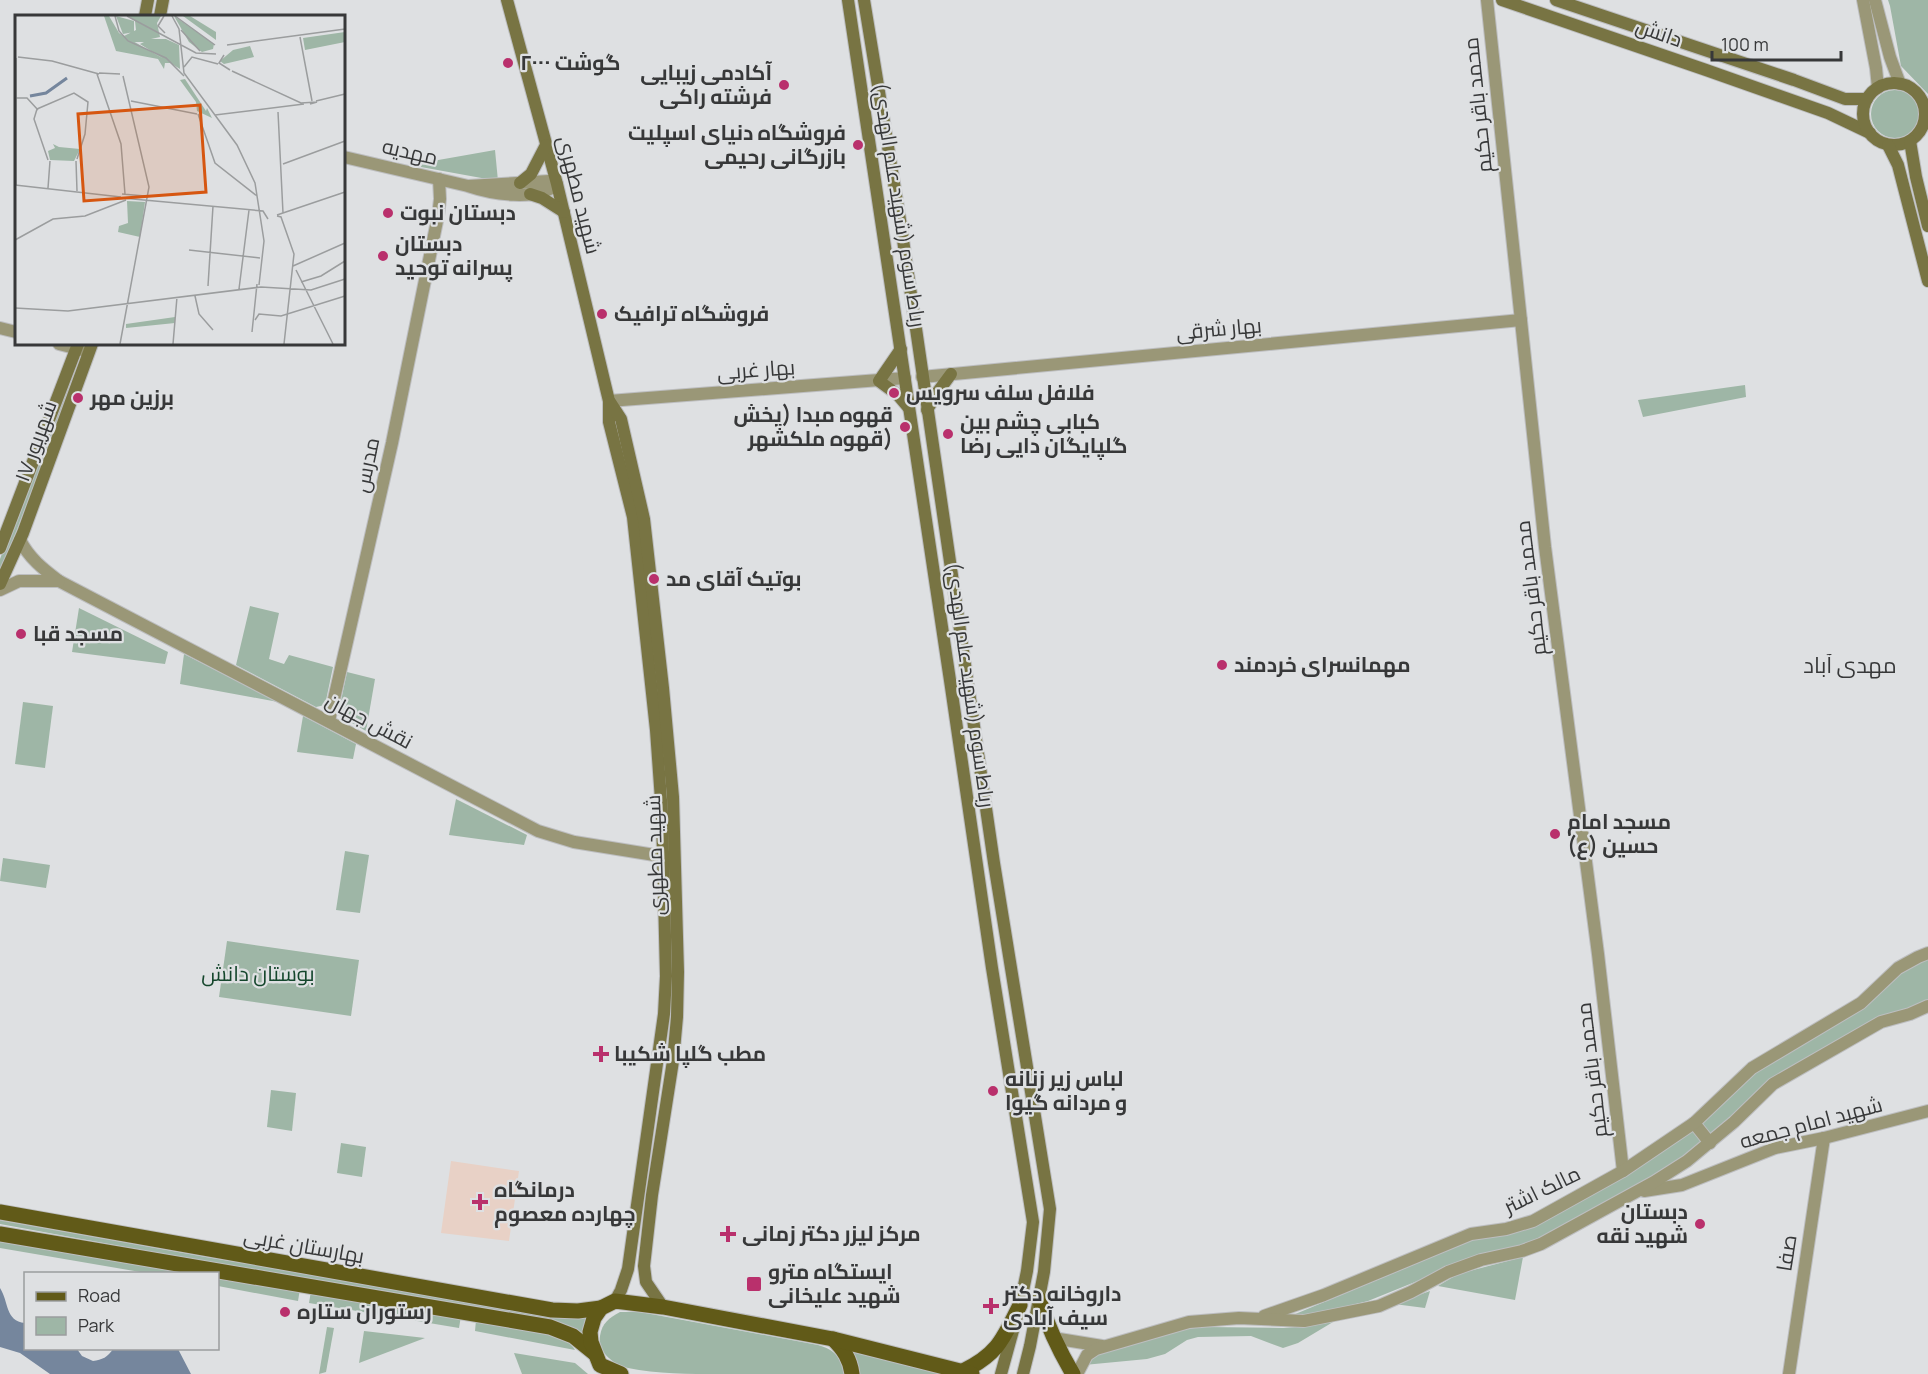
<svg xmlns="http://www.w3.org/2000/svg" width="1928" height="1374" viewBox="0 0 1928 1374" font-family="Manrope,Cairo,sans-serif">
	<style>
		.medical { fill: #e8d1c6 }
		.green { fill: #9eb6a6 }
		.water { fill: #75869d }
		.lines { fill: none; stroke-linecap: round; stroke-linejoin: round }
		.tertiary-casing { stroke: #bdbec0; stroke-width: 14 }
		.secondary-casing { stroke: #bdbec0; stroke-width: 14 }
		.primary-casing { stroke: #bdbec0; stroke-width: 17 }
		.tertiary { stroke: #9a9777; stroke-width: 12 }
		.secondary { stroke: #787443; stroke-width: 12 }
		.primary { stroke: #615a18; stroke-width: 15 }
		.poi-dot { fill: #b9306c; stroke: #dee0e2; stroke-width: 2 }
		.labels { text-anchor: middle; stroke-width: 4.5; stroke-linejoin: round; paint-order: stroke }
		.street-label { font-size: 21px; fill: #373839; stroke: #dee0e2 }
		.poi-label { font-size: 21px; font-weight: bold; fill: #373839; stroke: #dee0e2; text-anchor: start }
		.park-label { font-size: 21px; fill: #14462c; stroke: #dee0e2 }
		.neighbourhood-label { font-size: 22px; fill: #373839; stroke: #dee0e2 }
		.inset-river { fill: none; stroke: #75869d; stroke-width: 3 }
		.inset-road { fill: none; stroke: #9b9d9e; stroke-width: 1.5 }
		.view { fill: #d65610; fill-opacity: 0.15; stroke: #d65610; stroke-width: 3 }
		.inset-edge { fill: none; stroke: #373839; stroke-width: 3 }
	</style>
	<rect width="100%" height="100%" fill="#dee0e2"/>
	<!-- medical -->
	<path class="medical" d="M451,1161L519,1171L509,1241L441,1233Z"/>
	<!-- green -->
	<g class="green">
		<path d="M1888,0H1928V94L1901,66L1890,6Z"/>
		<circle cx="1895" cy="114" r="24"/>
		<path d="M495,150L498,181L410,165Z"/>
		<path d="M79,360L80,364L0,574V559L75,362Z"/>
		<path d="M1745,385L1746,397L1643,417L1638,400Z"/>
		<path d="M250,606L279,613L269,659L284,664L289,655L333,667L325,705L316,707L236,665Z"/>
		<path d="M79,608L168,652L165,664L72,652Z"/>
		<path d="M184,654L278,702L180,684Z"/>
		<path d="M347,672L375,679L366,731L338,715Z"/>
		<path d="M23,702L53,706L45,768L15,764Z"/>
		<path d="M303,716L356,744L353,759L297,752Z"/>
		<path d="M456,799L527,835L524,845L449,835Z"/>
		<path d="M345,851L369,855L360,913L336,910Z"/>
		<path d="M3,858L50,865L46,888L0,881Z"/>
		<path d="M227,941L359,960L351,1016L219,997Z"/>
		<path d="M1928,957V1001L1811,1057L1682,1160L1536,1241L1467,1261L1368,1301L1308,1316L1293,1315L1473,1240L1503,1234L1627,1174L1679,1141L1756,1071L1845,1019L1868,1004L1885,986L1903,972Z"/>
		<path d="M271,1090L296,1093L292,1131L267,1127Z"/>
		<path d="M341,1143L366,1147L362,1177L337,1173Z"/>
		<path d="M0,1220L206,1257L561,1316L591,1313L586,1340L239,1268L0,1224Z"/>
		<path d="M0,1237L210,1273H146L0,1248Z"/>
		<path d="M1523,1257L1515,1300L1438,1286L1458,1274Z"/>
		<path d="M218,1275L300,1289L298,1301L218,1286Z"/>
		<path d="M311,1291L461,1316L459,1328L309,1303Z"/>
		<path d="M1430,1291L1425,1308L1394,1304Z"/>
		<path d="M620,1312H640L818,1345C835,1350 841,1357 845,1374C803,1374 762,1374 720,1374C689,1374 657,1374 628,1368C613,1364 598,1353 600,1336C602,1323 609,1318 620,1312Z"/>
		<path d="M476,1320C502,1324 562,1326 575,1350L475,1331Z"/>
		<path d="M1333,1322L1298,1343L1283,1348L1251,1336L1198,1337L1187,1340L1165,1354L1147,1359L1084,1365L1099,1351L1123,1348L1183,1329L1205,1327L1284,1328L1308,1326Z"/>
		<path d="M327,1327L334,1328L326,1372L319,1374Z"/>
		<path d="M364,1331L425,1338L359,1363Z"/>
		<path d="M847,1347L958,1374H857Z"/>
		<path d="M514,1353L575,1363L588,1374H522Z"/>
	</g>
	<!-- water -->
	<path class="water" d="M0,1288C9,1302 5,1321 25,1323L26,1348L77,1349L82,1356L93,1361C102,1360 108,1357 113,1349H178L191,1374H50L20,1353L0,1347Z"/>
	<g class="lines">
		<!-- tertiary casing -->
		<g class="tertiary-casing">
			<g id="tertiary">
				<path d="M1487,0L1545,547L1598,954L1623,1171"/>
				<path d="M1863,0L1876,68L1878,88"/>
				<path d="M1875,0L1890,57L1900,84"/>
				<path d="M344,157L468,186C492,194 537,202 557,184L549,181L468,186"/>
				<path d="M0,328L16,332"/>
				<path d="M59,344L86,351"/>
				<path d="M922,377L1521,320"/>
				<path d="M609,401L905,378"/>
				<path d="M20,540C29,558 43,569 59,581L538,831L574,842L673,858"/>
				<path d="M0,590L19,581H59"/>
				<path d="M329,721L392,443L438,216L440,199L439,179"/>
				<path d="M1694,1123L1710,1143"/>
				<path d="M1644,1191L1682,1185L1775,1148L1824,1138L1928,1111"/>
				<path d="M1264,1316L1324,1295L1471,1234L1506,1229L1533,1221L1623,1171L1694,1123L1752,1068L1861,1003L1898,968L1918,957L1928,953"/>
				<path d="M1053,1338L1102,1346"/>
				<path d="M1077,1374L1087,1355L1096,1349L1189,1322L1239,1318L1304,1321L1379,1306L1411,1292L1448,1272L1481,1260L1522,1251L1541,1244L1654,1182L1687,1161L1734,1122L1773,1084L1881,1022L1910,1014L1928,1006"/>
				<path d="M1789,1374L1824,1138"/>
			</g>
		</g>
		<!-- secondary casing -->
		<g class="secondary-casing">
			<g id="secondary">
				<path d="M507,0L557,184L609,401V422L633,517L656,730L662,814L666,976L664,1014L628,1269L621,1290L615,1301"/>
				<path d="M848,0L951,687L992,968L1033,1222L1027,1271L1020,1305L1001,1374"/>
				<path d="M864,0L901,226L994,863L1050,1209L1044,1272L1030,1346L1023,1374"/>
				<path d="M1502,0L1706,70L1828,113L1870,133"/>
				<path d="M1556,0L1794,80L1845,99H1867"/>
				<path d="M145,16L148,0"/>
				<path d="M160,16L163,0"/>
				<circle cx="1894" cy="114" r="31"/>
				<path d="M1910,141L1916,177L1928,226"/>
				<path d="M1888,145L1898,165L1928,281"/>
				<path d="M520,183L531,174L546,145"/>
				<path d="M530,194L542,198L564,212"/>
				<path d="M901,349L879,381L898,395L909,408"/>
				<path d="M610,402L621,419L644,519L663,688L673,797L678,972L677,1017L673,1061L652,1195L644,1266L646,1282L663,1307"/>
				<path d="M927,410L937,393L951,374"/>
				<path d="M0,548L78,344"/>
				<path d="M0,584L23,533L92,344"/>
			</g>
		</g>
		<!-- primary casing -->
		<g class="primary-casing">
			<g id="primary">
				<path d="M0,1212L552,1310L578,1311L601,1308"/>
				<path d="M0,1234L550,1327L573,1336L594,1353"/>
				<path d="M1039,1299C1048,1327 1058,1349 1073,1374"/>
				<path d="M833,1339C844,1350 850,1359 852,1374"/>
				<path d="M963,1371C998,1354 1003,1339 1020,1305"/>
				<path d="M621,1374L600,1365L591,1342L590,1332L594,1318L601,1308L615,1301L663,1307L833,1339L972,1374"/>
			</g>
		</g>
		<!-- tertiary -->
		<use href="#tertiary" class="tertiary"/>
		<!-- secondary -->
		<use href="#secondary" class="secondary"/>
		<!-- primary -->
		<use href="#primary" class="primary"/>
	</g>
	<!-- markers -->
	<g class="poi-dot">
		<circle cx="508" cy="63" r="6"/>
		<circle cx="784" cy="85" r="6"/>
		<circle cx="858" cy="145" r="6"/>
		<circle cx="388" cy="213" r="6"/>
		<circle cx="383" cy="256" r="6"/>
		<circle cx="602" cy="314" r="6"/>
		<circle cx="894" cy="393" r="6"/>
		<circle cx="78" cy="398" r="6"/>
		<circle cx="905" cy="427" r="6"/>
		<circle cx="948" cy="434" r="6"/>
		<circle cx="654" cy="579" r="6"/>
		<circle cx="21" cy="634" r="6"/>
		<circle cx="1222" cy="665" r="6"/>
		<circle cx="1555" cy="834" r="6"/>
		<path d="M598 1045h6v6h6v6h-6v6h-6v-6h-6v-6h6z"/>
		<circle cx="993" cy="1091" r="6"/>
		<path d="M477 1193h6v6h6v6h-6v6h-6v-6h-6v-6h6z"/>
		<circle cx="1700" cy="1224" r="6"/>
		<path d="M725 1225h6v6h6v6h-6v6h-6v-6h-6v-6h6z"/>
		<rect x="746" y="1276" width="16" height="16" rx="3"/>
		<path d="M988 1297h6v6h6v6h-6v6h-6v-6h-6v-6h6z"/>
		<circle cx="285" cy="1312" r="6"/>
	</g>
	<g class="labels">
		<!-- street labels -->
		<g class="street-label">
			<text transform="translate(1659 33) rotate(19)" y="7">دانش</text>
			<text transform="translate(1478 105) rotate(-96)" y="7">محمد باقر حکیم</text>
			<text transform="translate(410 152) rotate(13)" y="7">مهدیه</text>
			<text transform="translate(579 195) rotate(76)" y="7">شهید مطهری</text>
			<text transform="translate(899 205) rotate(81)" y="7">رباط سوم (شهید علم الهدی)</text>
			<text transform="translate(1219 329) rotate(-5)" y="7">بهار شرقی</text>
			<text transform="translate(756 370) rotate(-4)" y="7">بهار غربی</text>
			<text transform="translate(36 441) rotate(-70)" y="7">۱۷ شهریور</text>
			<text transform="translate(367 465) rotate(-78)" y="7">مدرس</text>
			<text transform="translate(1531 588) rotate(-97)" y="7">محمد باقر حکیم</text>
			<text transform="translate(970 685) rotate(82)" y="7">رباط سوم (شهید علم الهدی)</text>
			<text transform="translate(369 721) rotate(28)" y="7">نقش جهان</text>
			<text transform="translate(655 855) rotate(-92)" y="7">شهید مطهری</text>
			<text transform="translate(1592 1070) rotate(-97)" y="7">محمد باقر حکیم</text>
			<text transform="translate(1811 1123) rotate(-15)" y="7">شهید امام جمعه</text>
			<text transform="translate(1542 1190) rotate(-26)" y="7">مالک اشتر</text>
			<text transform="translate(304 1246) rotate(10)" y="7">بهارستان غربی</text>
			<text transform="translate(1787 1253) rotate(-81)" y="7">صفا</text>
		</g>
		<!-- poi labels -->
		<g class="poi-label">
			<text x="520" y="70">گوشت ۲۰۰۰</text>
			<text x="772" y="80" text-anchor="end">آکادمی زیبایی<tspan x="772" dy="24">فرشته راکی</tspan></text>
			<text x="846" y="140" text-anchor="end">فروشگاه دنیای اسپلیت<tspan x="846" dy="24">بازرگانی رحیمی</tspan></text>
			<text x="400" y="220">دبستان نبوت</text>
			<text x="395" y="251">دبستان<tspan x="395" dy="24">پسرانه توحید</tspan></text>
			<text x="614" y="321">فروشگاه ترافیک</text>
			<text x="906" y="400">فلافل سلف سرویس</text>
			<text x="90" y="405">برزین مهر</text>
			<text x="893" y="422" text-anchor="end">قهوه مبدا (پخش<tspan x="893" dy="24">قهوه ملکشهر)</tspan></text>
			<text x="960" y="429">کبابی چشم بین<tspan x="960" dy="24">گلپایگان دایی رضا</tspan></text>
			<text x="666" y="586">بوتیک آقای مد</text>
			<text x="33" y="641">مسجد قبا</text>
			<text x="1234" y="672">مهمانسرای خردمند</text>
			<text x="1567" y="829">مسجد امام<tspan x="1567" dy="24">حسین (ع)</tspan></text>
			<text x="614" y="1061">مطب گلپا شکیبا</text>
			<text x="1005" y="1086">لباس زیر زنانه<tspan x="1005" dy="24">و مردانه گیوا</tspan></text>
			<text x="494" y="1197">درمانگاه<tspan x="494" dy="24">چهارده معصوم</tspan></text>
			<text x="1688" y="1219" text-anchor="end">دبستان<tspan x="1688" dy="24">شهید نقه</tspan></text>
			<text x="742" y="1241">مرکز لیزر دکتر زمانی</text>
			<text x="768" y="1279">ایستگاه مترو<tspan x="768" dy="24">شهید علیخانی</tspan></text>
			<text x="1003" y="1301">داروخانه دکتر<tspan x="1003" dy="24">سیف آبادی</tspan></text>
			<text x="297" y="1319">رستوران ستاره</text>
		</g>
		<!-- park labels -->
		<g class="park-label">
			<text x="258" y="981">بوستان دانش</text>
		</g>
		<!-- neighbourhood labels -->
		<g class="neighbourhood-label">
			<text x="1850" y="673">مهدی آباد</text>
		</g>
	</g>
	<!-- overview -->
	<g transform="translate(15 15)">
		<rect width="330" height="330" fill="#dee0e2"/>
		<path d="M89,1H94L104,18L156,48H150L149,54L143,44L101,36ZM101,1L119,6V17L108,19ZM113,1H146L142,8L145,22L136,24H151L164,30L165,54L125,29L129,27H118L109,21L121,15L120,6ZM159,1L199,29L198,34L187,37L174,27ZM168,1H175L201,17V25ZM330,17V27L290,35L288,23ZM235,31L239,42L209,49L205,46L218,35ZM170,64L191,96L192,93L197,103L182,96L181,87L165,65ZM38,129L44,132L65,134L59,146L35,145L33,136L40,133ZM112,186L130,187L125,222L103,217L104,211L113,208ZM160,302V308L111,313V309Z" fill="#9eb6a6"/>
		<path class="inset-river" d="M15,81L31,78L52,63"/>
		<path class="inset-road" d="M100,1L104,16L113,26L151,43L169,61M112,1L181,38L201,39M149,1L143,11L150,18M157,1L164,14L169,58L222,130L240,168L249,226L244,270M160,1L200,30M166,15L185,36M285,22L297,86M212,30L330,14M209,40L204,48L215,55M3,42L37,46L84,59M1,43V170M169,52L177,42L203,49M217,56L286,88L302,87L295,89M84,58L105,59M82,59L106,129L110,179M0,83H12L23,95M116,86L182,99M301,86L330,79M22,94L59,78L73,87L70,119L62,144M22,94L19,104L33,145M263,97L268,198M183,99L200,148L242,181M200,100L289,89M61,146L62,176M268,149L330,126M0,170L106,182M33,173L35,146M107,179L130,181M107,183L248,196L253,204M262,200L330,177M262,201L266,202L279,239L269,329M0,225L38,204L70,201L111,185M174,235L245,243M278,251L330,228M281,255L318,329M286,267L306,261L330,246M193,271L198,191M224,274L234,195M180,281L184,299L198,315M0,293L53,296L246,272L296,275L330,264M240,305L244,299L266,301L330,281M237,317L242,269M105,329L134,172L108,61M158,329L162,282"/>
		<path class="view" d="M185,90L191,177L69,186L63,99Z"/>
		<rect width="330" height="330" class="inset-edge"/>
	</g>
	<!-- legend -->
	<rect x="24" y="1272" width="195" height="78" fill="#dee0e2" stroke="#9b9d9e" stroke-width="1.5"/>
	<rect x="36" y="1292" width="30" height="9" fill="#615a18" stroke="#9b9d9e" stroke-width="1.5"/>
	<text x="78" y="1302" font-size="18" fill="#373839">Road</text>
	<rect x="36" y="1317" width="30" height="18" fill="#9eb6a6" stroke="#9b9d9e" stroke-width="1.5"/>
	<text x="78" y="1332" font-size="18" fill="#373839">Park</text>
	<!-- scale -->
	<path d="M1712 51v9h129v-9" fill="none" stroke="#373839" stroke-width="3"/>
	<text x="1721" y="51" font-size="18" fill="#373839" stroke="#dee0e2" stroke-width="4.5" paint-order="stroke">100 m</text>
</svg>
